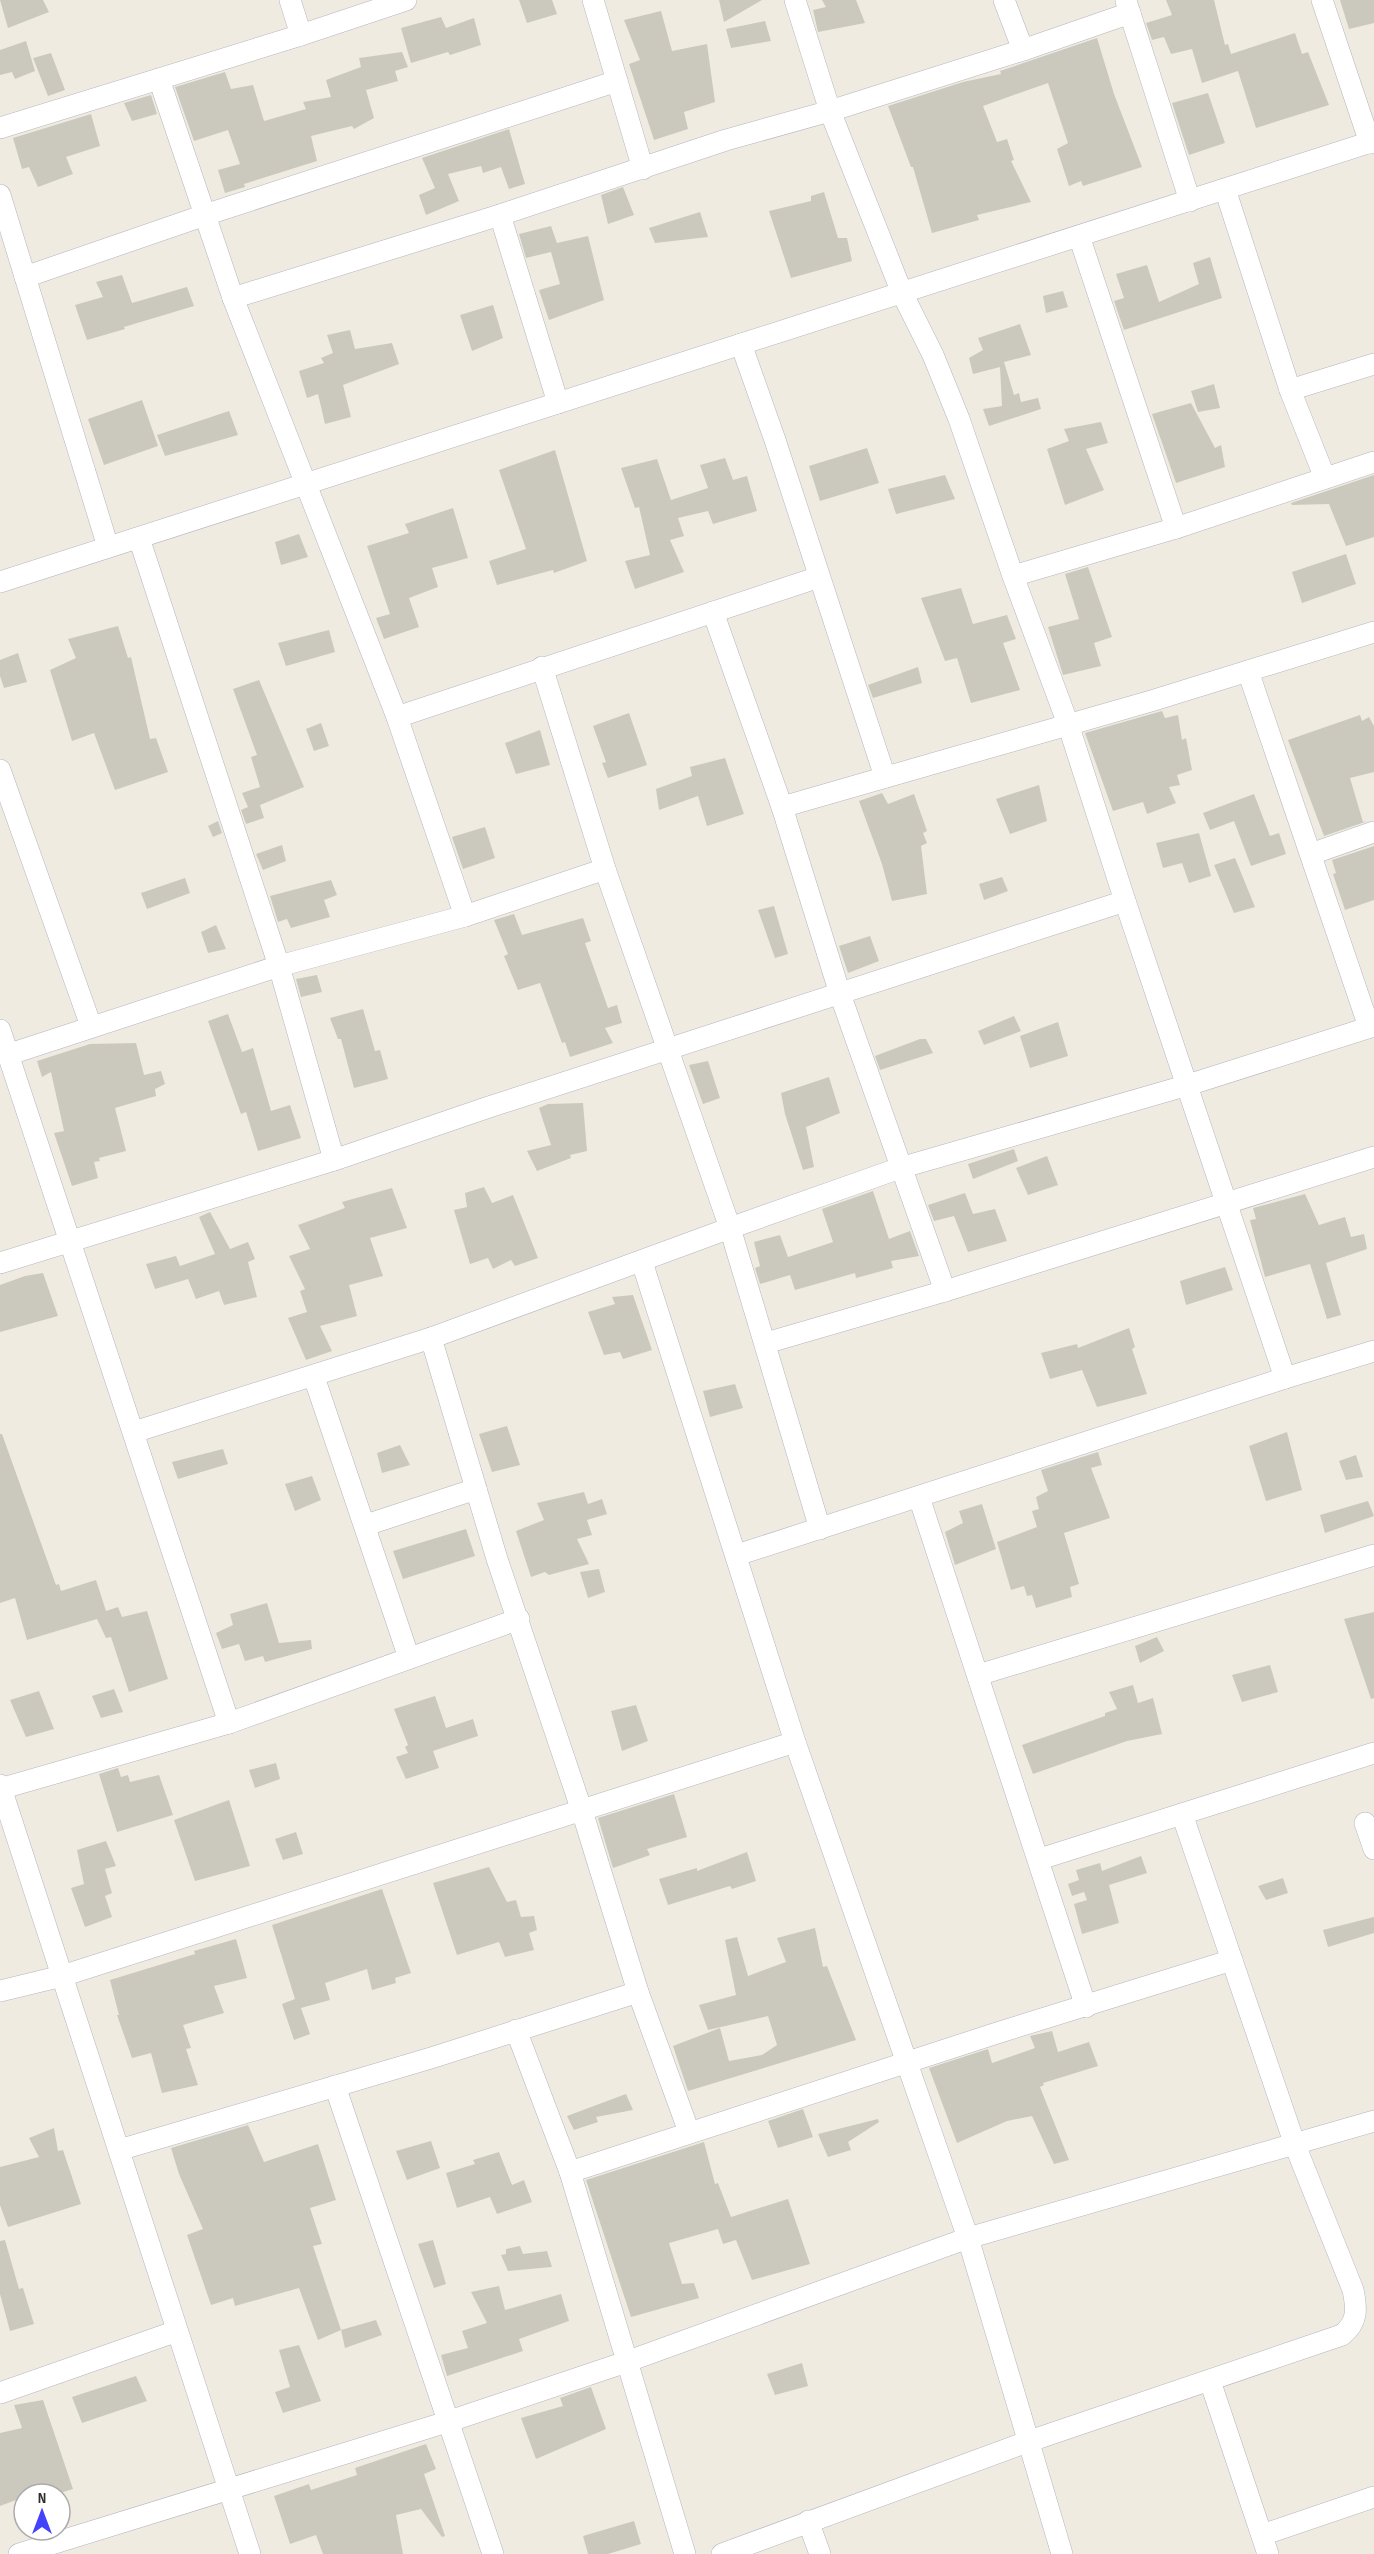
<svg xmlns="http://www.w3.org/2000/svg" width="1374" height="2554" viewBox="0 0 1374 2554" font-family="'Sofia Sans Condensed',sans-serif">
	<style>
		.building { fill: #cbc9be }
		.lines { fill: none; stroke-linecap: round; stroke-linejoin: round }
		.minor-casing { stroke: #b4b4c1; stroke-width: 22 }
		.minor { stroke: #fff; stroke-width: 21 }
	</style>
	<rect width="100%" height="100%" fill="#efebe0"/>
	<!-- building -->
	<g class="building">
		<path d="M0,0H43L49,12L8,28Z"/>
		<path d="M519,0H552L557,14L527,23Z"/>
		<path d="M719,0H762L724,22Z"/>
		<path d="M822,0H856L865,23L818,32L813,10L826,7Z"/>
		<path d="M1166,0H1214L1225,45L1228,44L1231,54L1295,33L1302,54L1308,52L1329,105L1256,128L1238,71L1202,83L1192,49L1171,54L1164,37L1152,40L1146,23L1172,15Z"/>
		<path d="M1340,0H1374V23L1349,29Z"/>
		<path d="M661,11L672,51L707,44L715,102L684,112L688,129L654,140L629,64L640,60L624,20Z"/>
		<path d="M441,17L446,28L474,18L481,45L450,55L448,52L411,63L401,28Z"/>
		<path d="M765,21L771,41L731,48L726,29Z"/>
		<path d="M1097,38L1114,94L1142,167L1083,186L1081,181L1069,186L1057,149L1068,143L1048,83L983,106L997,142L1007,139L1014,160L1011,161L1031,202L977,215L979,220L932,233L913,167H911L888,106L963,82L1001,74L1000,71Z"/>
		<path d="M26,41L35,71L15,79L12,72L0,75V50Z"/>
		<path d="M402,52L408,67L395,71L398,81L366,90L374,118L354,129L352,126L311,136L317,161L244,184L245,187L225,193L218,170L240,164L228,130L194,141L175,87L225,72L231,89L253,85L264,121L306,109L303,102L331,97L326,80L361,67L359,58Z"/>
		<path d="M51,53L65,90L48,96L33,58Z"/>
		<path d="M1208,93L1225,143L1189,155L1172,103Z"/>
		<path d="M151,95L157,114L132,121L124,103Z"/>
		<path d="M91,114L100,146L66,157L73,174L38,187L29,167L22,169L13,138Z"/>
		<path d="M509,129L525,184L509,189L501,167L483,173L481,166L448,174L459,201L426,215L419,195L435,188L422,158Z"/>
		<path d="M623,187L634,215L608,224L601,195Z"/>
		<path d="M824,192L838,238H847L852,261L791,278L769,211L811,201V196Z"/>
		<path d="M700,212L708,237L655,243L649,228Z"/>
		<path d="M551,226L557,243L588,236L604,300L549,320L539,290L560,284L551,252L526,258L519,234Z"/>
		<path d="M1210,257L1222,298L1124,330L1114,301L1124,298L1116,274L1147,265L1159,302L1199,284L1193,263Z"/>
		<path d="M122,275L132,303L187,287L194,306L124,327L125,329L87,340L75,305L103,297L96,282Z"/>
		<path d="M1063,291L1068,307L1046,313L1043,296Z"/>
		<path d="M493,305L503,338L472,351L460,315Z"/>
		<path d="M1020,324L1031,355L1004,362L1014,395L1019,393L1021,402L1038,398L1041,409L989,426L983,409L1002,406L1000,367L973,374L969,358L983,350L978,338Z"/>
		<path d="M350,330L355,349L392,343L399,364L343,385L351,417L325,424L318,394L307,398L299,371L324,363L321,358L333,353L327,335Z"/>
		<path d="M1214,384L1220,408L1198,412L1191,391Z"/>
		<path d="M142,400L158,446L104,465L88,419Z"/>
		<path d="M1191,403L1215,448L1221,445L1225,467L1176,483L1152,414Z"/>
		<path d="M229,411L238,435L165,456L157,435Z"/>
		<path d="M1101,422L1108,443L1086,449L1104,490L1065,505L1047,449L1069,441L1064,429Z"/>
		<path d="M867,448L879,483L820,501L809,466Z"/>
		<path d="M555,450L587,561L554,573L553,570L497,585L489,561L526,549L499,470Z"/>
		<path d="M725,458L733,480L747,476L757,511L713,524L708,511L678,518L684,536L670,540L684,572L635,589L625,561L650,555L639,507L635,508L621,468L657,459L671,500L708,488L700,465Z"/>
		<path d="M945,475L955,499L896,514L888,489Z"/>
		<path d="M1374,475V537L1346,546L1329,504L1292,505L1291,503Z"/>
		<path d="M453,508L468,558L432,568L438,587L409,598L419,627L384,639L376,618L390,614L367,546L409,533L405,524Z"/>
		<path d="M299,534L308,557L281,565L275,542Z"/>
		<path d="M1346,554L1356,584L1302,603L1292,572Z"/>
		<path d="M1088,567L1112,637L1094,643L1101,666L1063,675L1048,627L1079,619L1065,574Z"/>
		<path d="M961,588L973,624L1007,615L1016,639L1003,643L1020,690L971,703L957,658L945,661L921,598Z"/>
		<path d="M118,626L128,658L131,657L150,739L156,738L168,772L115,790L94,733L72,741L50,670L76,658L68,639Z"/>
		<path d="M329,630L335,652L286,666L278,643Z"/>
		<path d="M18,653L27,682L4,688L0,676V660Z"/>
		<path d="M918,667L922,683L873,698L868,685Z"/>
		<path d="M259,680L304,787L260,805L264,818L246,824L241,810L248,807L242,793L260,787L251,757L257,755L233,689Z"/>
		<path d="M1162,711L1165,718L1178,715L1182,740L1186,738L1192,770L1177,775L1180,785L1169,787L1176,803L1147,814L1143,802L1113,811L1085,733Z"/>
		<path d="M629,713L647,765L608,778L602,763L606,762L593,726Z"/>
		<path d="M1360,715L1362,721L1369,717L1374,726V772L1350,778L1363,822L1368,821L1324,836L1288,740Z"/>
		<path d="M321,723L329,746L314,751L306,729Z"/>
		<path d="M540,730L550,765L516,774L505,743Z"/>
		<path d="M725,758L744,814L707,826L698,796L659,810L656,789L692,776L690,767Z"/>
		<path d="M1039,785L1047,821L1010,834L996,799Z"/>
		<path d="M882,793L888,804L914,794L927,831L923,833L927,843L921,846L927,894L892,901L882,864L859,801Z"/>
		<path d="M1254,794L1270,836L1279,833L1286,854L1251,866L1234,821L1210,830L1203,813Z"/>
		<path d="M218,821L222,833L213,837L208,826Z"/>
		<path d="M485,827L495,858L463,869L452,837Z"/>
		<path d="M1199,833L1211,876L1189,883L1182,863L1163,868L1156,843Z"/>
		<path d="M282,845L286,861L263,870L256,854Z"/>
		<path d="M1374,846V900L1345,910L1333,874L1336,873L1332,860Z"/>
		<path d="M1235,858L1255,907L1234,913L1214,865Z"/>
		<path d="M1002,877L1008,891L984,900L979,884Z"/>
		<path d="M185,878L190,893L147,909L141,893Z"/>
		<path d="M331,880L337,895L324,900L330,917L291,928L287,919L278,922L270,896Z"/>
		<path d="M774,906L788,954L775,958L758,910Z"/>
		<path d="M514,914L522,935L583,918L591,941L585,943L608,1008L617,1005L622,1023L605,1028L613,1043L570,1057L565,1042L562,1043L540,983L518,990L504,956L508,954L494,920Z"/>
		<path d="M216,925L226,949L208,953L201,932Z"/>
		<path d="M870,936L879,961L848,973L839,946Z"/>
		<path d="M317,975L322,992L301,997L296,979Z"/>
		<path d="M363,1009L375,1051L380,1050L388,1079L354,1088L341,1039H338L330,1018Z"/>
		<path d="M228,1014L242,1052L253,1048L271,1111L290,1105L301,1138L258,1151L246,1112L241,1114L208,1021Z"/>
		<path d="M1014,1016L1021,1031L984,1045L978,1031Z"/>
		<path d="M1058,1022L1068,1056L1030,1068L1020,1036Z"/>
		<path d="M920,1039H926L933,1053L880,1070L875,1056Z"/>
		<path d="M136,1043L144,1075L161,1071L165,1084L155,1089L156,1096L115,1108L126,1151L99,1158L100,1161L94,1162L98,1178L72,1186L54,1133L64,1131L51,1072L42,1077L37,1061L90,1044Z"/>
		<path d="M708,1061L720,1098L703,1104L689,1065Z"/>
		<path d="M829,1077L840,1113L806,1127L814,1167L803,1170L785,1114L781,1093Z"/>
		<path d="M583,1103L587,1151L570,1155L571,1158L537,1171L527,1151L551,1145L539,1108L548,1104Z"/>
		<path d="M1014,1149L1018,1161L973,1179L968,1164Z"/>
		<path d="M1047,1156L1058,1185L1028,1195L1016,1168Z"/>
		<path d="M484,1187L492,1203L513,1195L538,1258L515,1266L511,1260L493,1269L488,1258L470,1264L454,1210L467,1207L465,1193Z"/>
		<path d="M392,1188L407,1228L370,1238L383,1276L349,1285L357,1316L320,1326L332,1351L306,1360L288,1318L307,1312L300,1291L305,1289L289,1256L310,1249L298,1225L345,1208L342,1202Z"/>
		<path d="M873,1191L889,1239L910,1231L919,1256L891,1261L893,1268L856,1278L855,1273L795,1290L790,1275L760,1284L755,1268L760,1266L754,1242L780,1235L788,1257L833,1242L822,1209Z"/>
		<path d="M965,1193L973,1214L995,1209L1007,1241L968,1252L954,1216L934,1221L928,1205Z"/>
		<path d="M1305,1194L1319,1225L1345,1217L1351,1237L1364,1234L1367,1249L1326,1263L1341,1315L1327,1319L1310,1264L1265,1277L1250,1220L1256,1219L1253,1208Z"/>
		<path d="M210,1212L230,1249L248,1242L255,1259L248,1262L257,1297L224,1305L219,1291L196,1299L188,1279L155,1289L146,1264L176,1256L180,1266L215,1254L199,1217Z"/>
		<path d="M1225,1267L1233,1290L1186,1305L1180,1281Z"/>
		<path d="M43,1273L58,1316L0,1332V1285L25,1276Z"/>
		<path d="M633,1295L652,1350L623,1359L620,1352L604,1355L588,1312L615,1304L612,1297Z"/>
		<path d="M1129,1328L1135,1347L1132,1349L1147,1394L1097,1407L1082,1370L1050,1379L1041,1353L1077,1344L1078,1348Z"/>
		<path d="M735,1384L743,1408L710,1417L703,1391Z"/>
		<path d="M507,1426L520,1465L492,1472L479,1434Z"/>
		<path d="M1287,1432L1302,1490L1266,1501L1249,1446Z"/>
		<path d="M0,1434H2L56,1585L59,1584L61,1591L96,1580L106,1611L118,1607L122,1617L147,1611L168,1679L129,1692L111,1637L106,1638L97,1619L27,1640L15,1598L0,1603Z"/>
		<path d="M400,1445L410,1465L382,1473L377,1453Z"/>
		<path d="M223,1449L228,1464L178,1479L172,1462Z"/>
		<path d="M1098,1452L1102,1465L1091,1468L1110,1518L1064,1533L1079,1584L1070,1587L1072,1597L1036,1608L1032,1595L1027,1596L1024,1586L1011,1590L997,1542L1037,1527L1032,1511L1039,1509L1036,1497L1048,1491L1041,1470Z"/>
		<path d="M1356,1455L1363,1477L1346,1480L1339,1461Z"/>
		<path d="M312,1476L321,1500L295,1511L285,1484Z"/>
		<path d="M584,1492L588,1504L602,1499L607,1514L587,1520L592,1535L577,1539L589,1564L549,1575L545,1572L531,1577L516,1531L544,1520L537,1503Z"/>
		<path d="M1368,1501L1374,1516L1325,1533L1320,1515Z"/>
		<path d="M982,1504L996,1549L955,1565L945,1532L963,1523L959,1511Z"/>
		<path d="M466,1529L475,1556L403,1579L393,1551Z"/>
		<path d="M599,1569L605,1592L588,1598L580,1572Z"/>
		<path d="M267,1603L279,1643L311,1640L312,1649L265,1662L263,1656L245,1661L239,1644L222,1649L216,1633L233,1625L230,1614Z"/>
		<path d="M1374,1612V1698L1371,1699L1344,1619Z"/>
		<path d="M1157,1637L1164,1651L1140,1663L1135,1646Z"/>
		<path d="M1270,1665L1278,1692L1242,1702L1232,1675Z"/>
		<path d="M1133,1685L1138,1703L1153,1698L1162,1734L1127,1741L1033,1774L1022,1745L1105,1716V1713L1117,1709L1109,1692Z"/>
		<path d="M114,1689L123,1712L101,1718L92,1696Z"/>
		<path d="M39,1691L54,1729L26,1737L10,1700Z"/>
		<path d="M435,1696L446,1728L473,1719L478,1736L433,1751L439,1768L406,1779L396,1757L408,1753L405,1747L408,1745L394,1709Z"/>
		<path d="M636,1705L648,1741L622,1751L611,1711Z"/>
		<path d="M276,1763L280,1779L255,1788L249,1770Z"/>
		<path d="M118,1768L121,1777L128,1775L130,1782L159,1775L173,1815L117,1832L99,1774Z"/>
		<path d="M674,1794L687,1837L647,1849L650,1855L613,1868L598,1818Z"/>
		<path d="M229,1800L250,1866L195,1881L174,1820Z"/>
		<path d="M296,1832L303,1854L283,1860L275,1839Z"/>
		<path d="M106,1841L116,1866L105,1869L112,1893L105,1896L112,1917L85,1927L71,1888L84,1884L77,1850Z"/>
		<path d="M747,1852L756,1881L732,1889L730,1886L668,1905L659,1879L697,1868V1871Z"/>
		<path d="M1141,1856L1147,1873L1109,1885L1119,1923L1082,1934L1074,1904L1087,1900L1084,1892L1072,1896L1068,1884L1079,1880L1076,1870L1100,1863L1102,1871Z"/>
		<path d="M489,1867L507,1902L516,1900L521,1917L534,1916L537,1930L529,1933L534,1950L505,1957L499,1942L457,1955L433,1883Z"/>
		<path d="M1283,1878L1288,1893L1266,1900L1258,1886Z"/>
		<path d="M382,1889L411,1973L395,1978L396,1983L372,1990L367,1969L325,1983L330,2000L301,2008L310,2034L294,2040L282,2004L295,1999L272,1925Z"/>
		<path d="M1374,1917V1933L1328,1947L1323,1930Z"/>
		<path d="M815,1928L823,1967L827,1966L856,2040L688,2091L673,2046L720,2028L729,2061L762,2055L777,2045L768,2016L708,2030L699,2005L736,1995L725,1940L737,1937L748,1976L786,1962L777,1938Z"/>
		<path d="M236,1939L247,1978L214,1986L224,2013L183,2025L191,2048L186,2049L198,2085L162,2093L151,2053L132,2058L117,2015H119L110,1980L195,1954L194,1951Z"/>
		<path d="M1052,2031L1058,2052L1089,2042L1098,2066L1043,2083L1044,2085L1040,2087L1069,2160L1054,2164L1032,2116L1007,2121L957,2143L929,2068L988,2049L992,2063L1035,2048L1030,2036Z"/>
		<path d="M626,2094L633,2110L596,2117L598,2122L574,2130L567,2116Z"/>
		<path d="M803,2109L813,2137L778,2148L768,2121Z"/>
		<path d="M878,2119L879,2122L848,2142L851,2150L828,2157L818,2134Z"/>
		<path d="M248,2125L264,2162L318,2144L336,2200L310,2208L322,2244L313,2246L341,2330L318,2340L299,2288L235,2306L233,2298L211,2305L187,2235L203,2229L179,2174L171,2148Z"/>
		<path d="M54,2128L58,2151L63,2150L81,2204L8,2227L0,2205V2167L39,2157L29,2138Z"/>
		<path d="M431,2141L440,2168L407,2180L396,2151Z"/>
		<path d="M704,2142L715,2184L718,2183L731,2217L788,2199L810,2264L752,2280L736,2240L723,2244L718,2229L669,2243L682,2284L694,2283L699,2298L631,2317L586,2180Z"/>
		<path d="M499,2152L512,2185L524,2180L532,2202L497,2214L490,2197L457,2208L446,2173L475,2164L473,2160Z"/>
		<path d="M5,2240L19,2289L23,2288L34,2324L10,2331L0,2294V2241Z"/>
		<path d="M433,2240L446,2284L434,2288L418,2244Z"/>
		<path d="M520,2246L523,2254L547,2251L552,2267L508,2271L501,2255L506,2254V2249Z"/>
		<path d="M499,2286L505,2310L561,2294L569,2321L519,2339L523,2351L447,2376L441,2355L468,2348L462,2331L487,2323L471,2292Z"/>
		<path d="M376,2320L382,2335L345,2348L341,2330Z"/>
		<path d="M299,2345L321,2401L283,2413L275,2392L290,2387L279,2350Z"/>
		<path d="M802,2363L808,2386L775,2395L767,2374Z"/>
		<path d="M136,2376L147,2401L82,2423L72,2397Z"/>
		<path d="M591,2387L606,2429L536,2459L521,2418L563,2406L560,2398Z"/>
		<path d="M43,2400L73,2489L57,2494H24V2497L0,2506V2433L22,2428L14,2405Z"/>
		<path d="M426,2444L436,2469L424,2474L445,2536L442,2537L421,2509L396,2515L403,2554H323L316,2535L290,2544L274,2496L309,2484L311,2490L357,2475L355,2468Z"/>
		<path d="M634,2521L641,2544L608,2554H588L583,2536Z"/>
	</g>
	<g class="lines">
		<!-- minor casing -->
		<g class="minor-casing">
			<g id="minor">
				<path d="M290,0L301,35"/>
				<path d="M593,0L643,169"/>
				<path d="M795,0L830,111L902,293L933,355L959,419L1013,576L1068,724L1125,901L1285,1378"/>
				<path d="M1004,0L1023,50"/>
				<path d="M1322,0L1370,143"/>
				<path d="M1126,1L1190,201"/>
				<path d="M159,79L233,298L397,717L465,916"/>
				<path d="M0,128L301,35L406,0"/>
				<path d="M1225,189L1290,390L1325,478"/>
				<path d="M0,195L108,547"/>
				<path d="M500,215L558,403"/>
				<path d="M1079,236L1176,528"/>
				<path d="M25,277L205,215L617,81"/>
				<path d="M233,298L500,215L726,140L830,111L1023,50L1130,13"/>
				<path d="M741,344L775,440L885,777"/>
				<path d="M1290,390L1374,364"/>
				<path d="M139,538L279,966L334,1160"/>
				<path d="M1013,576L1176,528L1374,462"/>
				<path d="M0,582L1374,141"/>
				<path d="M713,612L782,807L840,994L945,1291"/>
				<path d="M542,667L605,869L730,1228L820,1529"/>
				<path d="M1248,671L1369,1027"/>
				<path d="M397,717L819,577"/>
				<path d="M0,770L91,1026"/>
				<path d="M782,807L1151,701L1374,632"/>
				<path d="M1311,854L1374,832"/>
				<path d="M0,1030L229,1723"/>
				<path d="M10,1054L279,966L465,916L605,869"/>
				<path d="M642,1262L795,1742L968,2238L1062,2554"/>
				<path d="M0,1263L334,1160L489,1107L1125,901"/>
				<path d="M431,1338L497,1559L582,1811L638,1992L689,2132"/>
				<path d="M766,1343L945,1291L1374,1157"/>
				<path d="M314,1377L409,1658"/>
				<path d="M134,1432L431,1338L730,1228L900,1168L1188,1085L1374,1026"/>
				<path d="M919,1497L1086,2007"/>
				<path d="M366,1525L476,1489"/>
				<path d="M737,1555L1285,1378L1374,1351"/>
				<path d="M978,1675L1374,1555"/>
				<path d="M0,1785L250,2554"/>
				<path d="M0,1789L229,1723L519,1619"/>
				<path d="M1365,1823L1374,1849"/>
				<path d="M1040,1859L1374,1753"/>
				<path d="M0,1991L62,1976L795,1742"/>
				<path d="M516,2030L570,2172L685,2554"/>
				<path d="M335,2086L493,2554"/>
				<path d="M119,2150L431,2058L638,1992"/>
				<path d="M570,2172L997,2033L1232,1960"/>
				<path d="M1210,2381L1268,2554"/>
				<path d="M0,2393L177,2331"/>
				<path d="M808,2521L820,2554"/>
				<path d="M1262,2535L1374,2497"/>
				<path d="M19,2554L450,2421L626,2362L968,2238L1374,2121"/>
				<path d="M722,2554L1027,2442L1342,2335C1358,2322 1357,2309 1353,2290L1295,2145L1182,1814"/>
			</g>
		</g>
		<!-- minor -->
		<use href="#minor" class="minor"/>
	</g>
	<!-- north arrow -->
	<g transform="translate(42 2512)"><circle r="28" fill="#ffffff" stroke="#ababab" stroke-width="1.5"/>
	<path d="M0-4.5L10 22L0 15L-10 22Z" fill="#4243fa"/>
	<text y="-9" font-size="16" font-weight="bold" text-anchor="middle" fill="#2e2e2e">N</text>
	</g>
</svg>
